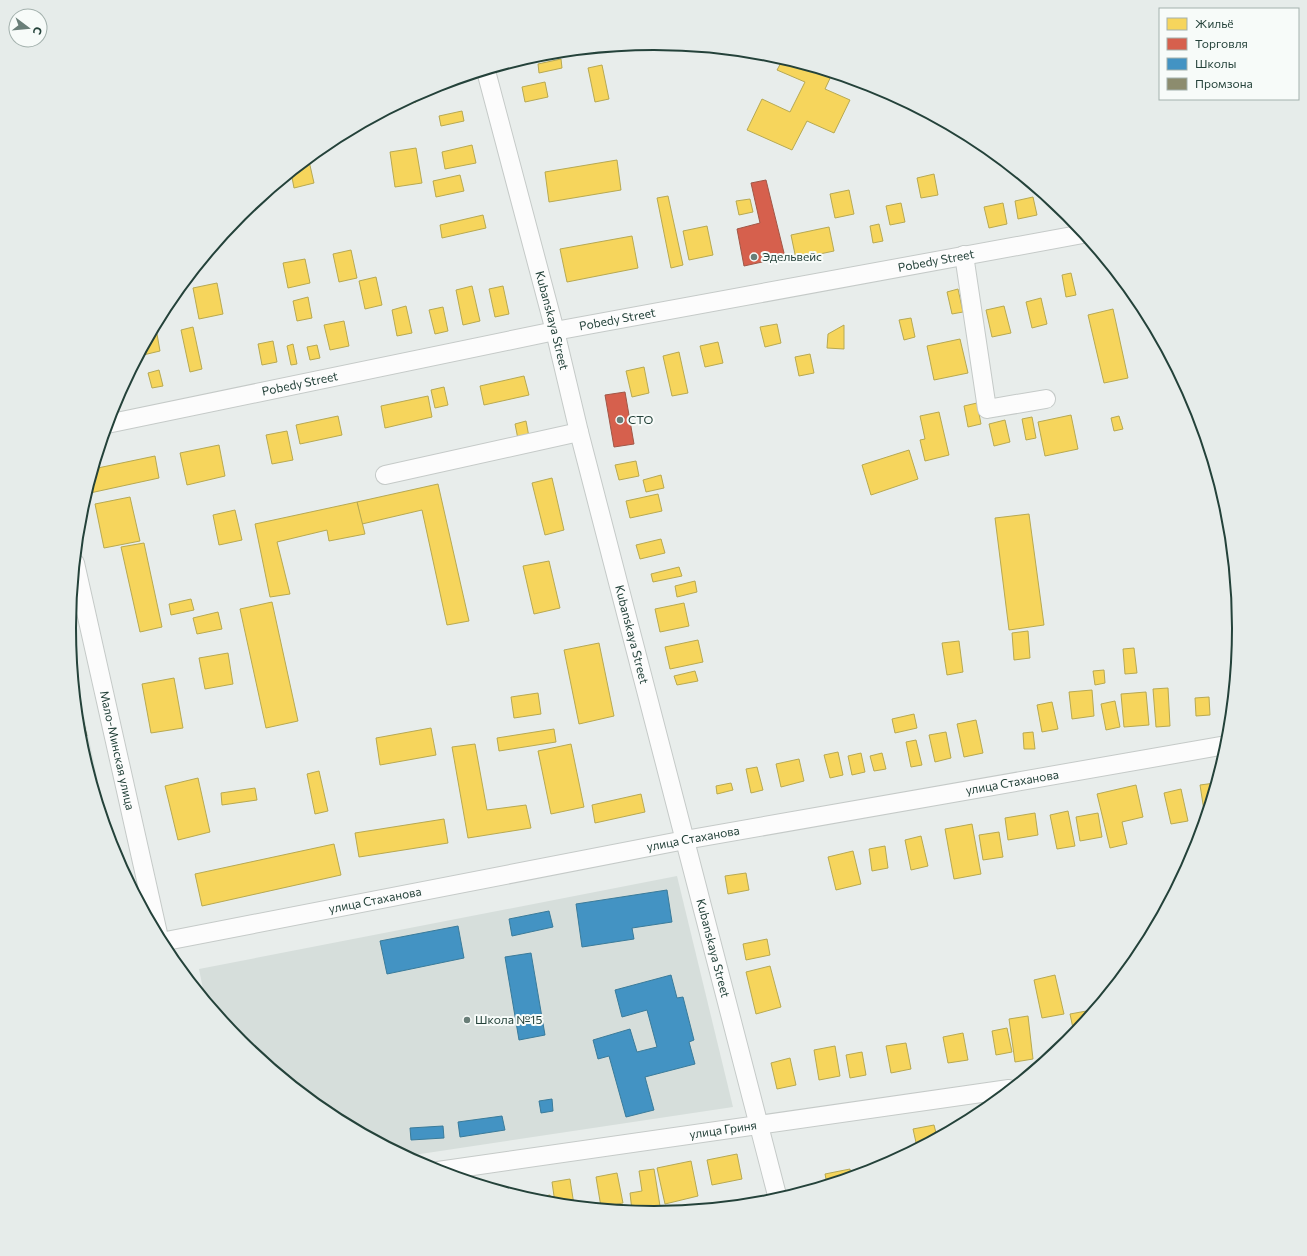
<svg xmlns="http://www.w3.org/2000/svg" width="1307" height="1256" viewBox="0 0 1307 1256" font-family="Commissioner,sans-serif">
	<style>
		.built { fill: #d6dedb }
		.homes { fill: #f6d55c; stroke: #b7a952 }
		.shops { fill: #d6604d; stroke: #a15747 }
		.schools { fill: #4393c3; stroke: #3a7b9a }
		.industry { fill: #8c8c6e; stroke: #6d765e }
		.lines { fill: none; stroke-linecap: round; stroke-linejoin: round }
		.minor-casing { stroke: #c5cac8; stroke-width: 20 }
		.minor { stroke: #fcfcfc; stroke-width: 18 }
		.poi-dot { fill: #697e78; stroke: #f7fbf9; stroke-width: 1.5 }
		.labels { text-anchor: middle; stroke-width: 4; stroke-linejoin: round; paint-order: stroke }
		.poi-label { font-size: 12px; fill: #24423a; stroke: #f7fbf9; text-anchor: start }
		.street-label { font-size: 12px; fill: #24423a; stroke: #f7fbf9 }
		.rim { fill: none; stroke: #24423a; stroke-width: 2 }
	</style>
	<rect width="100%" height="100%" fill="#e8edeb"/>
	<!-- built -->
	<g class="built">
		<path d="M72,659L112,848L80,742Z"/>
		<path d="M677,876L733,1107L407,1156L328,1114L240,1041L205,999L199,969Z"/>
	</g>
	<!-- homes -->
	<g class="homes">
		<path d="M538,55L539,57L512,63H511Z"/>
		<path d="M561,59L562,68L539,73L538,64Z"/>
		<path d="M783,59L832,74L825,89L850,100L834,133L807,121L792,150L747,130L762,99L790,112L805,82L777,70Z"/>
		<path d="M602,65L609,99L595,102L588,68Z"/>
		<path d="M545,82L548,97L525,102L522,87Z"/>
		<path d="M415,96L416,102L394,107Z"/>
		<path d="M462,111L464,121L441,126L439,116Z"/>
		<path d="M472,145L476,163L445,169L442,152Z"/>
		<path d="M416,148L422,183L395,187L390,152Z"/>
		<path d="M617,160L621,190L549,202L545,172Z"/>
		<path d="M309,161L314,183L294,188L291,172L303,163Z"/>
		<path d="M934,174L938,195L921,198L917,178Z"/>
		<path d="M460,175L464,191L436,197L433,181Z"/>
		<path d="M849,190L854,214L835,218L830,194Z"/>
		<path d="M668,196L683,265L671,268L657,198Z"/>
		<path d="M1033,197L1037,215L1018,219L1015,201Z"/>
		<path d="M750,199L753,212L739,215L736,201Z"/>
		<path d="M901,203L905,222L890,225L886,206Z"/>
		<path d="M1003,203L1007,224L989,228L984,207Z"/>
		<path d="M1054,204L1063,211L1056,213Z"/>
		<path d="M483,215L486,228L442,238L440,225Z"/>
		<path d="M879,224L883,241L873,243L870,226Z"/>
		<path d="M707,226L713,255L689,260L683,231Z"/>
		<path d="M829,227L834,251L796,259L791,235Z"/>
		<path d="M632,236L638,268L567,282L560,249Z"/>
		<path d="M351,250L357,278L339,282L333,254Z"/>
		<path d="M305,259L310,283L288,288L283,263Z"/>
		<path d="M1071,273L1076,295L1066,297L1062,275Z"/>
		<path d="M376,277L382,305L365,309L359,281Z"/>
		<path d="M217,283L223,314L199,319L193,288Z"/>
		<path d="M472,286L480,321L463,325L456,290Z"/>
		<path d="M503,286L509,314L495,317L489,289Z"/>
		<path d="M958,289L963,312L952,314L947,292Z"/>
		<path d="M308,297L312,318L297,321L293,301Z"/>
		<path d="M1041,298L1047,324L1032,328L1026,302Z"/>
		<path d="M406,306L412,333L397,336L392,310Z"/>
		<path d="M1004,306L1011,333L992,337L986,310Z"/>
		<path d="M443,307L448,331L435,334L429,310Z"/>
		<path d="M1113,309L1128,378L1104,383L1088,315Z"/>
		<path d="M911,318L915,337L904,340L899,320Z"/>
		<path d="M344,321L349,346L330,350L324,325Z"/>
		<path d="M777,324L781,343L765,347L760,327Z"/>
		<path d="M844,325V349L827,348L828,334Z"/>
		<path d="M193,327L202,369L190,372L181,330Z"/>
		<path d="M157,334L160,351L139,356L149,336Z"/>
		<path d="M960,339L968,373L934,380L927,346Z"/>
		<path d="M273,341L277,362L262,365L258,344Z"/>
		<path d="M718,342L723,363L705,367L700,346Z"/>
		<path d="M293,344L297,364L291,365L287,346Z"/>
		<path d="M317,345L320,358L310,360L307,347Z"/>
		<path d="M679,352L688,393L672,396L663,356Z"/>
		<path d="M810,354L814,373L799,376L795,357Z"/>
		<path d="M644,367L649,393L632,397L626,371Z"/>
		<path d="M159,370L163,386L152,388L148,373Z"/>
		<path d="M524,376L529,395L484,405L480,386Z"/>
		<path d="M444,387L448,405L435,408L431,390Z"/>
		<path d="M428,396L432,417L385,428L381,406Z"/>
		<path d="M977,403L981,424L968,427L964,406Z"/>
		<path d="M939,412L949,455L925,461L920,440L925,439L920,416Z"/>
		<path d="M1071,415L1078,449L1045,456L1038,422Z"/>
		<path d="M338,416L342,435L300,444L296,425Z"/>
		<path d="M1119,416L1123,429L1114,431L1111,418Z"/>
		<path d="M1032,417L1036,438L1026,440L1022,419Z"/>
		<path d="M1005,420L1010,442L994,446L989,424Z"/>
		<path d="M526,421L529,437L518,439L515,424Z"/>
		<path d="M287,431L293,460L272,464L266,435Z"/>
		<path d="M219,445L225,476L187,485L180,453Z"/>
		<path d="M909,450L918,479L871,495L862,465Z"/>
		<path d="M155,456L159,478L90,493L88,485L93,469Z"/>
		<path d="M636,461L639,476L619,480L615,465Z"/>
		<path d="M661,475L664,488L646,492L643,480Z"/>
		<path d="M552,478L564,530L545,535L532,483Z"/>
		<path d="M438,484L469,621L447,625L422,510L362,524L357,502Z"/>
		<path d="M658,494L662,511L630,518L626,501Z"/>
		<path d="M130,497L140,541L104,548L95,504Z"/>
		<path d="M357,502L365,534L329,541L327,530L277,542L290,594L270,597L255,524Z"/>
		<path d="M235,510L242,540L219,545L213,515Z"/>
		<path d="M1029,514L1044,625L1009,630L995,518Z"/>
		<path d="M661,539L665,553L640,559L636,545Z"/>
		<path d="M144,543L162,627L140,632L121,547Z"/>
		<path d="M549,561L560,608L534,614L523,566Z"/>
		<path d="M679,567L682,576L653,582L651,574Z"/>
		<path d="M695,581L697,592L677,597L675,586Z"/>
		<path d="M191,599L194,610L171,615L169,604Z"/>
		<path d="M272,602L298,721L266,728L240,609Z"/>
		<path d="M684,603L689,626L660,632L655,609Z"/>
		<path d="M218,612L222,629L197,634L193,618Z"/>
		<path d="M1028,631L1030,658L1014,660L1012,633Z"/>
		<path d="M698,640L703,662L670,669L665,647Z"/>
		<path d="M959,641L963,672L947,675L942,643Z"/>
		<path d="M599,643L614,716L579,724L564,650Z"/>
		<path d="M1134,648L1137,673L1125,674L1123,649Z"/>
		<path d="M228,653L233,684L205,689L199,658Z"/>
		<path d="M1104,670L1105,683L1095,685L1093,671Z"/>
		<path d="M695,671L698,681L677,685L674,676Z"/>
		<path d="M174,678L183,728L151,733L142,684Z"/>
		<path d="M1168,688L1170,726L1156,727L1153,689Z"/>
		<path d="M1092,690L1094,716L1072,719L1069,692Z"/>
		<path d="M1146,692L1149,725L1124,727L1121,694Z"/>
		<path d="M538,693L541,714L514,718L511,697Z"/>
		<path d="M1209,697L1210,715L1196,716L1195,698Z"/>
		<path d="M1115,701L1120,727L1106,730L1101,704Z"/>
		<path d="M1052,702L1058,729L1042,732L1037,705Z"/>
		<path d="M914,714L917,728L895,733L892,719Z"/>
		<path d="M976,720L983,753L964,757L957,724Z"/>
		<path d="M431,728L436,755L380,765L376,738Z"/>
		<path d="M554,729L556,742L499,751L497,738Z"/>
		<path d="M946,732L951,758L935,762L929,735Z"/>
		<path d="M1033,732L1035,749H1024L1023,733Z"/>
		<path d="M916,740L922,765L911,767L906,742Z"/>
		<path d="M475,744L487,810L526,805L531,828L468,838L452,747Z"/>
		<path d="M571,744L584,807L551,814L538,751Z"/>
		<path d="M838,752L843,775L830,778L824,755Z"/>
		<path d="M861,753L865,772L852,775L848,756Z"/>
		<path d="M882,753L886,769L874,771L870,756Z"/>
		<path d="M799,759L804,781L781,787L776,764Z"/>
		<path d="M757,767L763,790L751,793L746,769Z"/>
		<path d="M319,771L328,811L315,814L307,774Z"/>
		<path d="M198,778L210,832L178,840L165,786Z"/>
		<path d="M731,783L733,790L717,794L716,786Z"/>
		<path d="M1215,783L1205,817L1200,785Z"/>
		<path d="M1136,785L1143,817L1122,822L1127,844L1110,848L1097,794Z"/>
		<path d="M255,788L257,800L222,805L221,793Z"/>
		<path d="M1181,789L1188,821L1171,824L1164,793Z"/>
		<path d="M641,794L645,812L595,823L592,805Z"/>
		<path d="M1068,811L1075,846L1057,849L1050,815Z"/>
		<path d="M1035,813L1038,835L1008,840L1005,818Z"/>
		<path d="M1098,813L1102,837L1080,841L1076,817Z"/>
		<path d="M444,819L448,843L359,857L355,833Z"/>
		<path d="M972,824L981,874L954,879L945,829Z"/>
		<path d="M999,832L1003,857L983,860L979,835Z"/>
		<path d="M921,836L928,866L911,870L905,840Z"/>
		<path d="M334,844L341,875L202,906L195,874Z"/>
		<path d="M885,846L888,868L872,871L869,849Z"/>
		<path d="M853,851L861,884L836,890L828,857Z"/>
		<path d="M746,873L749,890L728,894L725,876Z"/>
		<path d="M767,939L770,955L746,960L743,944Z"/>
		<path d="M770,966L781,1007L756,1014L746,972Z"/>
		<path d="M1055,975L1064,1014L1042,1018L1034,980Z"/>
		<path d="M1092,1010L1093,1011L1074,1033L1070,1014Z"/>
		<path d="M1028,1016L1033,1059L1015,1062L1009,1019Z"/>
		<path d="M1007,1028L1012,1052L996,1055L992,1031Z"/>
		<path d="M963,1033L968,1060L948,1063L943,1037Z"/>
		<path d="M906,1043L911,1069L891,1073L886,1046Z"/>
		<path d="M835,1046L840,1076L819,1080L814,1050Z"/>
		<path d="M862,1052L866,1075L850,1078L846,1055Z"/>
		<path d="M790,1058L796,1085L777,1089L771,1063Z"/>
		<path d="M934,1125L937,1137L917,1147L913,1129Z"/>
		<path d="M737,1154L742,1179L712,1185L707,1160Z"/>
		<path d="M691,1161L698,1196L665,1204L657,1168Z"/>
		<path d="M654,1169L660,1206L644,1208L645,1212L632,1211L630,1193L642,1191L639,1171Z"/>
		<path d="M850,1169L851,1176L827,1184L825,1174Z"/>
		<path d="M617,1173L623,1203L601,1207L596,1177Z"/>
		<path d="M570,1179L574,1205L555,1203L552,1182Z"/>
		<path d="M550,1195L551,1203L539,1202L529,1199Z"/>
	</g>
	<!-- shops -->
	<g class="shops">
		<path d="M766,180L785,257L744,266L737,229L760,223L751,183Z"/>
		<path d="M625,392L634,444L614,447L605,395Z"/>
	</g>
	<!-- schools -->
	<g class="schools">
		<path d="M667,890L672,922L632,928L634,939L582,947L576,904Z"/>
		<path d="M549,911L553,927L512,936L509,919Z"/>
		<path d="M458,926L464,958L387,974L380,941Z"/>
		<path d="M531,953L545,1035L519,1040L505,957Z"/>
		<path d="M671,975L677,998L683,997L694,1040L689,1042L695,1064L645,1077L654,1110L626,1117L609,1056L598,1059L593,1040L630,1029L637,1052L657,1047L647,1010L622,1017L615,990Z"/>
		<path d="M552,1099L553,1111L541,1113L539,1101Z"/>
		<path d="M502,1116L505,1130L460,1137L458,1122Z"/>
		<path d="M443,1126L444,1138L411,1140L410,1128Z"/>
	</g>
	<!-- industry -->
	<path class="industry" d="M74,682L87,736L79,738Z"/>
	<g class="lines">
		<!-- minor casing -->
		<g class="minor-casing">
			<g id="minor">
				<path id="s1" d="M486,71L555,331L579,432L778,1199"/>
				<path d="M964,255L987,409L1046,399"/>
				<path id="s2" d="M107,424L555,331L1083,234"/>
				<path d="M385,475L579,432"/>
				<path id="s3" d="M75,563L159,938"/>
				<path id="s4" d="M161,942L685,840L1226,745"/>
				<path id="s5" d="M438,1171L1009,1089"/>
			</g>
		</g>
		<!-- minor -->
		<use href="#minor" class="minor"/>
	</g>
	<!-- markers -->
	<g class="poi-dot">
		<circle cx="754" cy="257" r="4"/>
		<circle cx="620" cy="420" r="4"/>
		<circle cx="467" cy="1020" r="4"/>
	</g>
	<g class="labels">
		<!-- poi labels -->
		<g class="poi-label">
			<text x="762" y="261">Эдельвейс</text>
			<text x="628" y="424">СТО</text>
			<text x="475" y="1024">Школа №15</text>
		</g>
		<!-- street labels -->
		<g class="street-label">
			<text dy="4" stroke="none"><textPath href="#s2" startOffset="845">Pobedy Street</textPath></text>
			<text dy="4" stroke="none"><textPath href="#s2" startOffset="521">Pobedy Street</textPath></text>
			<text dy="4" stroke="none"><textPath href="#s1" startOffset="258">Kubanskaya Street</textPath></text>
			<text dy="4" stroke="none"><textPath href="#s2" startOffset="197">Pobedy Street</textPath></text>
			<text dy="4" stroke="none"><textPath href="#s1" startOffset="582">Kubanskaya Street</textPath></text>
			<text dy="4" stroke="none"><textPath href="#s3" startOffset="192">Мало-Минская улица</textPath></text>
			<text dy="4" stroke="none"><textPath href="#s4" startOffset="866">улица Стаханова</textPath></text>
			<text dy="4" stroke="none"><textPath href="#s4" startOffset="542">улица Стаханова</textPath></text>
			<text dy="4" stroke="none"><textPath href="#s4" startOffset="218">улица Стаханова</textPath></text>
			<text dy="4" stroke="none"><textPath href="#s1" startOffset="906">Kubanskaya Street</textPath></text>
			<text dy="4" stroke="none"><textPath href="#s5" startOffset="288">улица Гриня</textPath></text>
		</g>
	</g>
	<!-- crop -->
	<path d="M0 0H1307V1256H0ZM76 628a578 578 0 1 1 1156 0a578 578 0 1 1-1156 0Z" fill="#e6ecea" fill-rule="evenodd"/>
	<path class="rim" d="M76 628a578 578 0 1 1 1156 0a578 578 0 1 1-1156 0Z"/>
	<!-- legend -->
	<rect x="1159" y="8" width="140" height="92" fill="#f7fbf9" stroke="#a3b1ad"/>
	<rect x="1167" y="18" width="20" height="12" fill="#f6d55c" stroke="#a3b1ad"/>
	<text x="1195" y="28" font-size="12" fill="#24423a">Жильё</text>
	<rect x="1167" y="38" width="20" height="12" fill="#d6604d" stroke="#a3b1ad"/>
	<text x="1195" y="48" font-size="12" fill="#24423a">Торговля</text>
	<rect x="1167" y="58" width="20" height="12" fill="#4393c3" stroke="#a3b1ad"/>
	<text x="1195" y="68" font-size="12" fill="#24423a">Школы</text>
	<rect x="1167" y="78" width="20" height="12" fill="#8c8c6e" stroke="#a3b1ad"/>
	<text x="1195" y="88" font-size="12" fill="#24423a">Промзона</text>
	<!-- north arrow -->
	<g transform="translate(28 28) rotate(106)"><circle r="19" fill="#f7fbf9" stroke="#a3b1ad"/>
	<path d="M0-3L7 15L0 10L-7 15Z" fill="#697e78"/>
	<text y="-6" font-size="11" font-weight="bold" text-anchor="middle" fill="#24423a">С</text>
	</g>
</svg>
